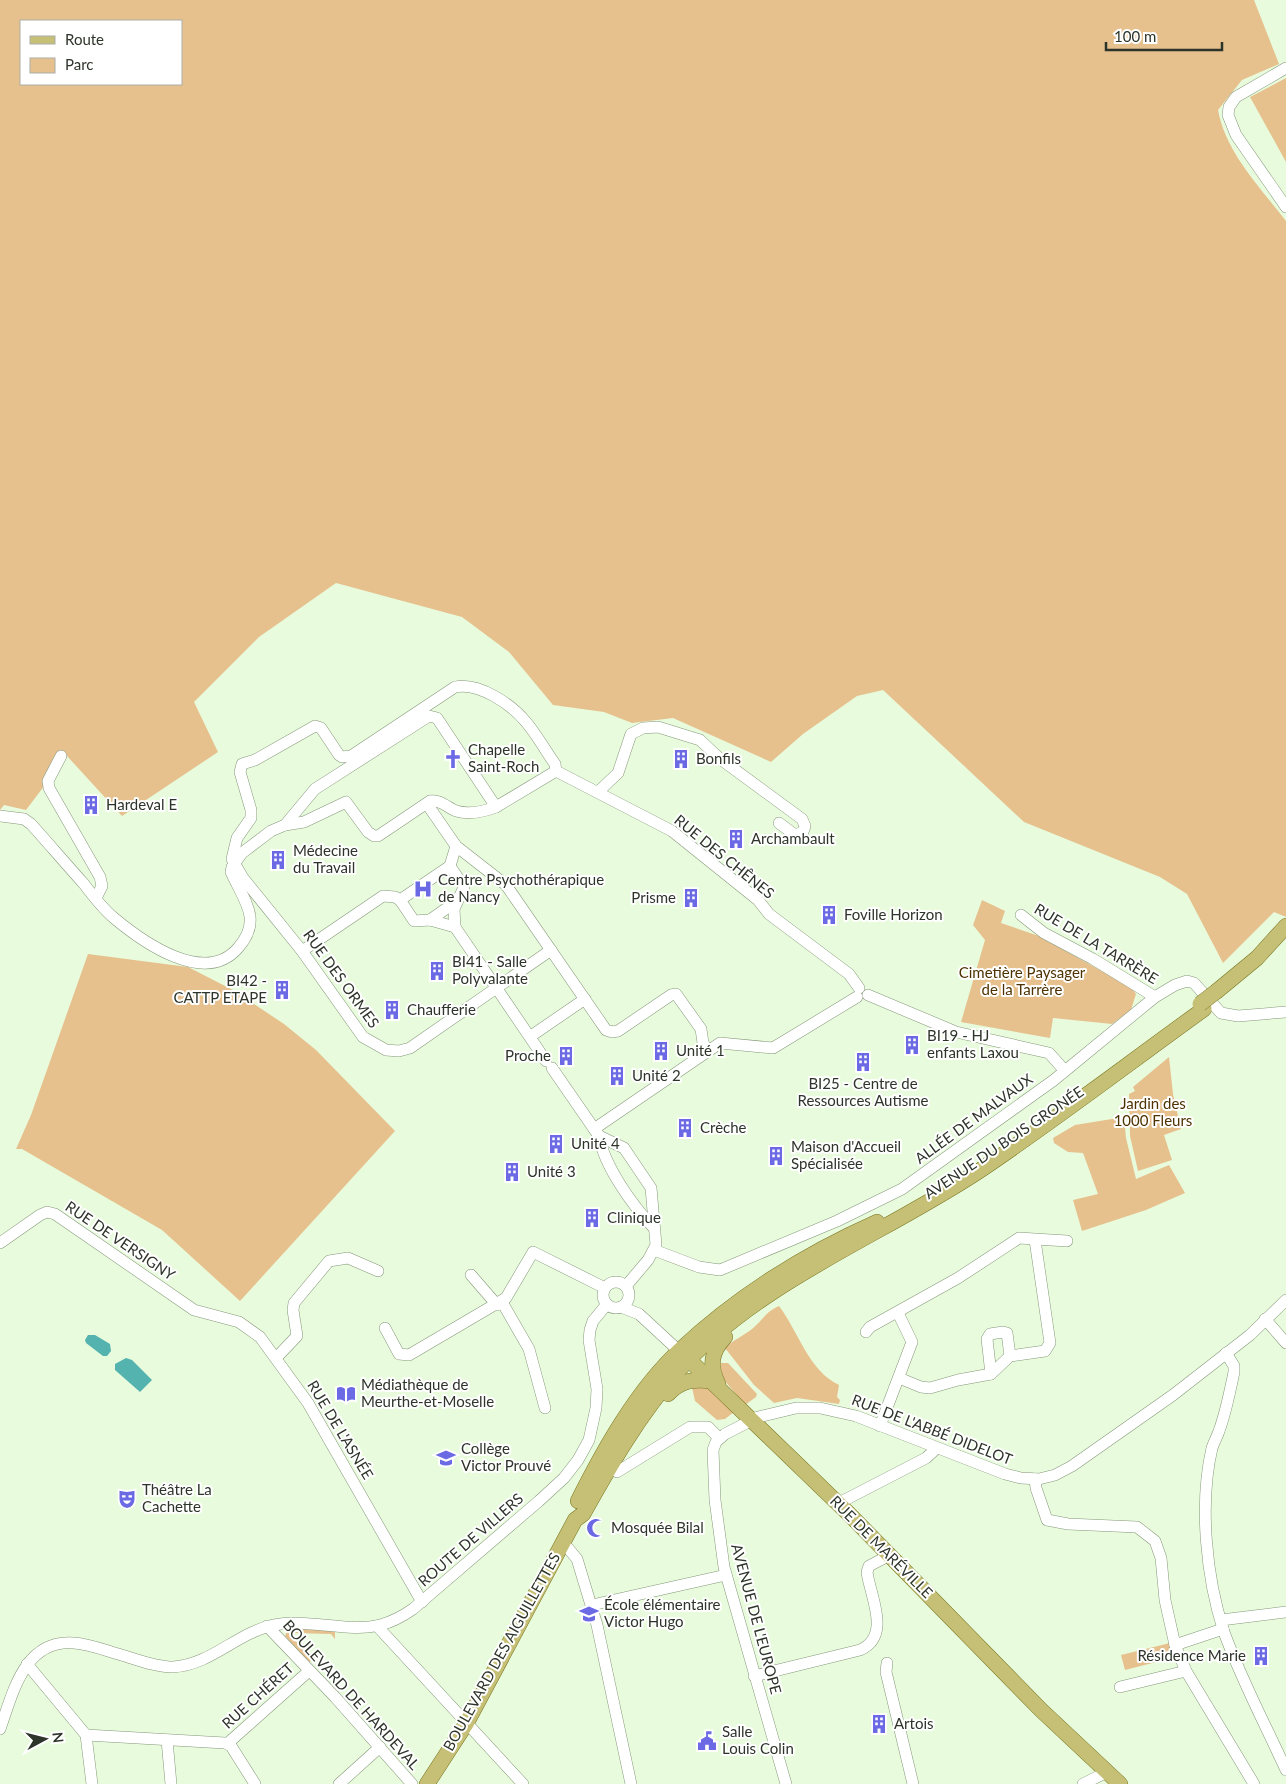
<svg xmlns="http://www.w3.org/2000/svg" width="1286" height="1784" viewBox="0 0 1286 1784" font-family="Lato,sans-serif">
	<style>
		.green { fill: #e6c18e; fill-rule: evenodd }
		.water { fill: #54b2af }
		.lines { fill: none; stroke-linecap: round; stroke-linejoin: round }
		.minor-casing { stroke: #86977b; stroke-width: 12 }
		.major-casing { stroke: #78741f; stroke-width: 16 }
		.minor { stroke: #fff; stroke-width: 11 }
		.major { stroke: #c6c076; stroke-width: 15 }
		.major-bridge-casing { stroke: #78741f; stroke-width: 16; stroke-linecap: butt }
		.major-bridge { stroke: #c6c076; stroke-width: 15 }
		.labels { text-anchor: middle; stroke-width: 4; stroke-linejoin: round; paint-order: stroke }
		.poi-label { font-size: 15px; fill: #2d3429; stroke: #fff; text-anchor: start }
		.street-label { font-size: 15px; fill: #2d3429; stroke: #fff }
		.park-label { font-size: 15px; fill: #4e3200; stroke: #fff }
	</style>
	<rect width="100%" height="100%" fill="#e8fcdd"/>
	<!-- green -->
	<g class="green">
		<path d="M0,0H1254L1279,64L1242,80L1218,110C1226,153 1260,187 1286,221V917L1274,912L1223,963L1187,894L1160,877L1024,822L883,690L857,696L803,734L771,762L673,718L632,723L604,712L553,705L509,652L462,617L336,583L259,637L194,702L218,752L122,816L67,756L26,810L4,805L0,810ZM21,21H181V84H21Z"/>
		<path d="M1286,78V162L1250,97Z"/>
		<path d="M982,900L1005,911L1001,923L1039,936L1132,988L1136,994L1131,1010L1112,1024L1053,1018L1050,1038L961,1022L985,940L973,925Z"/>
		<path d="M88,954L188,967L233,990L284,1024L316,1050L395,1131L240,1301L162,1230L22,1149H16L31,1115Z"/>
		<path d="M1169,1057L1173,1094L1181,1129L1164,1135L1172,1160L1138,1171L1130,1136L1129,1094L1135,1091L1133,1087Z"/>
		<path d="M1124,1117L1126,1138L1136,1179L1169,1165L1185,1193L1146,1210L1082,1231L1073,1200L1098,1194L1083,1153L1068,1152L1054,1143L1053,1138L1075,1125Z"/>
		<path d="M779,1306C798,1331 809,1371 839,1385L837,1397L840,1400L839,1404L797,1398L774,1403L754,1385L725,1348C733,1340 743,1336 752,1329C763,1320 765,1312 779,1306Z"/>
		<path d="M721,1363H728L757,1394L756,1397L745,1405L719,1374Z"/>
		<path d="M691,1383L706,1386L734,1412L725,1419L717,1420L695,1401Z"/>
		<path d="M301,1629L335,1631V1639L331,1634L294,1633L291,1636L312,1659L309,1663L285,1636L287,1631Z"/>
		<path d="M1170,1643L1176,1657L1125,1670L1121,1655Z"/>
	</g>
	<!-- water -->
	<g class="water">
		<path d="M88,1335H95L110,1344L111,1351L107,1356H103L86,1343L85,1340Z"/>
		<path d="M126,1358L132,1360L152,1380L140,1392L115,1370V1364Z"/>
	</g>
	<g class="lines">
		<!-- minor casing -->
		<g class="minor-casing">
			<g id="minor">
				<path d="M1286,68L1236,97L1229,107L1228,115L1236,135L1286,207"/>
				<path d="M61,756L48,781L49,788L100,877L102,886L96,898"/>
				<path d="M556,771L672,831L758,900L769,914L849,974L859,988"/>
				<path d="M598,792L618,773L631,734L643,728L658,727L700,740L719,758L802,819L805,826L803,832L795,835L779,823"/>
				<path d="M427,804L456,846L506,885L606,1030L612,1032L618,1031L671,995L676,994L701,1029L703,1043L708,1050"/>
				<path d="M0,816L24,819L31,824C49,844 66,864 84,884C93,896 103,909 114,918C144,943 205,986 238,948C263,920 244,901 231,872L232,867L242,853L271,831L285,825L315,789L429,716L437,718L496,807"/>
				<path d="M285,825L304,822L346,802L368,832L374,836H378L430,801C440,799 448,808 456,811C470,815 483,812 496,807L556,771"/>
				<path d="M450,866L464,887L454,909L455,927"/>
				<path d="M1021,915L1044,933L1093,959L1155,997"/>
				<path d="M430,920L457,901"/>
				<path d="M455,927L546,1061"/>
				<path d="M455,927L430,920L414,921L400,900L450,866L456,846"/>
				<path d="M551,950L410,1048L399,1051L386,1050L363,1037L302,951L243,878L232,859L237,838L251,818V810L240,772L242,764L255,760L315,726L321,728L339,755L342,757L351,756L455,687C479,682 511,704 526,722C537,735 545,750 555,764L556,771"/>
				<path d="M302,951L383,896L395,897L400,900"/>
				<path d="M868,995L956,1032L1049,1053L1065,1071"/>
				<path d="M531,1036L585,999"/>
				<path d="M552,1068L599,1136C604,1166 633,1206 653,1227"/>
				<path d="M594,1129L720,1043L773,1048L857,997"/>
				<path d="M599,1136L624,1148L651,1188L656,1245L648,1260L626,1286"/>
				<path d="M0,1243L40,1215L47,1212L55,1214L194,1310L239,1322L260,1337L308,1403L422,1602"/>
				<path d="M654,1250L699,1267L720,1270L837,1221L902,1189L1054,1080L1155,997L1175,985L1187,981L1194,983L1221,1013L1238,1016L1286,1012"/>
				<path d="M471,1275L497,1305"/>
				<circle cx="616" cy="1295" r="13"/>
				<path d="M502,1302L529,1349L545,1408"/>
				<path d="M621,1307L639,1314L679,1351"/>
				<path d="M1265,1319L1286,1343"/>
				<path d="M385,1328L399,1354L409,1355L506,1298L533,1252L605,1288"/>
				<path d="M866,1332L870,1327L958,1278L1019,1238L1067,1241"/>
				<path d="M1226,1353L1234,1366V1372C1230,1391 1226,1412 1219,1431C1217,1437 1214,1442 1212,1448C1199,1504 1206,1577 1224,1632C1241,1679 1265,1724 1286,1770"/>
				<path d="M277,1357L297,1336L293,1310L294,1303L329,1261L348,1258L378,1271"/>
				<path d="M991,1374L987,1339L990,1334L1003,1332L1007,1333L1010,1356"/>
				<path d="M899,1378L921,1387L930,1388L958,1380L991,1374L1010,1356L1045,1351L1050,1343L1035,1240"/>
				<path d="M880,1426L912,1342L898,1313"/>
				<path d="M617,1472L690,1427H708L719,1438"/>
				<path d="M1035,1479L1036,1488L1047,1520L1068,1524L1137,1527L1155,1541L1161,1558L1165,1600L1175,1645L1186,1671L1254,1784"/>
				<path d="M837,1504L926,1458L937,1448"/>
				<path d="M563,1542L577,1559L597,1625L631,1784"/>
				<path d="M592,1605L726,1575"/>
				<path d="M1221,1620L1286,1612"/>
				<path d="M267,1626L335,1697L412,1784"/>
				<path d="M377,1626L523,1784"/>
				<path d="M1175,1645L1223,1629"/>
				<path d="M887,1663L886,1672L913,1784"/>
				<path d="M27,1664L86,1735L92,1784"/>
				<path d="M754,1676L860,1650C892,1636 870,1596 867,1572L869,1566L890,1555"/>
				<path d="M1120,1687L1186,1671"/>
				<path d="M0,1729C13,1693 24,1639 74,1643C91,1644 109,1652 125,1656C141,1661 157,1667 173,1667C211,1665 238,1632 274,1625C308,1618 347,1633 380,1625C392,1622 403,1616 413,1609L539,1501L564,1478L578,1460L589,1440L596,1408L597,1389L589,1340L590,1330L593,1321L607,1304"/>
				<path d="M86,1735L225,1743L231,1746L255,1784"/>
				<path d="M167,1740L171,1784"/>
				<path d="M228,1743L309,1671"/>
				<path d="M339,1784L380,1747"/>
				<path d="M786,1784L724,1567L715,1500L713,1450L716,1442L725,1434L758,1417L796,1408H820L856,1416L1005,1474L1021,1478L1039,1479L1055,1475L1072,1466L1173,1395L1250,1335L1286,1300"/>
				<path d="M1083,1784L1107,1772"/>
			</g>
		</g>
		<!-- major casing -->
		<g class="major-casing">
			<g id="major">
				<path d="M1217,991L1257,958L1286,926"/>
				<path d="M683,1354L850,1515L1041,1710L1120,1784"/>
				<path d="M718,1384C709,1365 711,1352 725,1337"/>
				<path d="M668,1394C681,1380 693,1379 712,1381"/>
				<path d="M578,1501C604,1449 637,1390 680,1350C738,1296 805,1254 877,1222"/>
				<path d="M427,1784L466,1724L575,1520L583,1514C611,1464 639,1415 677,1372C759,1281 879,1237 979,1171C1055,1120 1129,1063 1204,1009"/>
			</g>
		</g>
		<!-- minor -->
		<use href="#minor" class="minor"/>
		<!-- major -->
		<use href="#major" class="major"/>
		<!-- major-bridge casing -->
		<g class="major-bridge-casing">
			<path id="major-bridge" d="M1200,1004L1217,991"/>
		</g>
		<!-- major-bridge -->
		<use href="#major-bridge" class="major-bridge"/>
	</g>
	<!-- icons -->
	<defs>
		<g id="church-bare" transform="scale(1.5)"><path d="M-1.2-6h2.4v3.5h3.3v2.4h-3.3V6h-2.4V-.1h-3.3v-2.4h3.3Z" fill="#6b6ae4" stroke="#fff" stroke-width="2.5" paint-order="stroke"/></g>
		<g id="building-bare" transform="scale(1.5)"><path d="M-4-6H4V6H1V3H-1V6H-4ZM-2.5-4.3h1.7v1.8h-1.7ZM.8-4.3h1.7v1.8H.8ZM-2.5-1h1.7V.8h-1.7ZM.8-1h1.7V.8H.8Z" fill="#6b6ae4" stroke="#fff" stroke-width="2.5" paint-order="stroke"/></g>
		<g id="hospital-bare" transform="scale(1.5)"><path d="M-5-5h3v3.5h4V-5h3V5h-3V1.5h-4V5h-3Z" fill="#6b6ae4" stroke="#fff" stroke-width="2.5" paint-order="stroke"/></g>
		<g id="library-bare" transform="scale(1.5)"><path d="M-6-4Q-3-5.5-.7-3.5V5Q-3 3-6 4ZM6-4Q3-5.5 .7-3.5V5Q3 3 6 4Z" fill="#6b6ae4" stroke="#fff" stroke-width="2.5" paint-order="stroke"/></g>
		<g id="school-bare" transform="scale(1.5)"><path d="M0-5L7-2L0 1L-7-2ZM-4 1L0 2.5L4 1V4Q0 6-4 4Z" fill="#6b6ae4" stroke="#fff" stroke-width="2.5" paint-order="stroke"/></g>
		<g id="theatre-bare" transform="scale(1.5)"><path d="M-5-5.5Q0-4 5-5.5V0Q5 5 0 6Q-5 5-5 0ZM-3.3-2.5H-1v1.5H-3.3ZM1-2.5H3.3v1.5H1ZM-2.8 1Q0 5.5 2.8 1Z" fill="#6b6ae4" stroke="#fff" stroke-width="2.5" paint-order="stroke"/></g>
		<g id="mosque-bare" transform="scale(1.5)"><path d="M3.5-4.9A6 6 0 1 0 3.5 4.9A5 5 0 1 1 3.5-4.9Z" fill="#6b6ae4" stroke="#fff" stroke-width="2.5" paint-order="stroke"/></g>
		<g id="civic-bare" transform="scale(1.5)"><path d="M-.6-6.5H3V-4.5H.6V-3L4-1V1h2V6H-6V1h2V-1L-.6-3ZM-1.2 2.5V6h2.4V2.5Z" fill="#6b6ae4" stroke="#fff" stroke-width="2.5" paint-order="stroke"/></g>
	</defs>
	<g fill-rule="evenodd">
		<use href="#church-bare" x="453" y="759"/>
		<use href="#building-bare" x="681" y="759"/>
		<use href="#building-bare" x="91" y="805"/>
		<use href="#building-bare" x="736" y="839"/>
		<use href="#building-bare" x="278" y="860"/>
		<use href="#hospital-bare" x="423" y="889"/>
		<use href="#building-bare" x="691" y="898"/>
		<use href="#building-bare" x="829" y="915"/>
		<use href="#building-bare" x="437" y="971"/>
		<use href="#building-bare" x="282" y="990"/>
		<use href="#building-bare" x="392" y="1010"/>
		<use href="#building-bare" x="912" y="1045"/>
		<use href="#building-bare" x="661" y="1051"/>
		<use href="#building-bare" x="566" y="1056"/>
		<use href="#building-bare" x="863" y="1062"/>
		<use href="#building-bare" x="617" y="1076"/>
		<use href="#building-bare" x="685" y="1128"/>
		<use href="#building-bare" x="556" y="1144"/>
		<use href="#building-bare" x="776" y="1156"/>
		<use href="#building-bare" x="512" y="1172"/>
		<use href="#building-bare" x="592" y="1218"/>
		<use href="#library-bare" x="346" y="1394"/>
		<use href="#school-bare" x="446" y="1458"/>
		<use href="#theatre-bare" x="127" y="1499"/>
		<use href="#mosque-bare" x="596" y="1528"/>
		<use href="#school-bare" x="589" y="1614"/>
		<use href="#building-bare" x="1261" y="1656"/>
		<use href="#building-bare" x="879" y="1724"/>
		<use href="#civic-bare" x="707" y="1741"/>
	</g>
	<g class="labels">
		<!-- poi labels -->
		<g class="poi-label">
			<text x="468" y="755">Chapelle<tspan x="468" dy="17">Saint-Roch</tspan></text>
			<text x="696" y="764">Bonfils</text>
			<text x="106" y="810">Hardeval E</text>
			<text x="751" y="844">Archambault</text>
			<text x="293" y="856">Médecine<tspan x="293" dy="17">du Travail</tspan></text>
			<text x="438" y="885">Centre Psychothérapique<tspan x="438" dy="17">de Nancy</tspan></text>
			<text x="676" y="903" text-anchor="end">Prisme</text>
			<text x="844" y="920">Foville Horizon</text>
			<text x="452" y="967">BI41 - Salle<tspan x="452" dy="17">Polyvalante</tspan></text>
			<text x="267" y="986" text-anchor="end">BI42 -<tspan x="267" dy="17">CATTP ETAPE</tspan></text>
			<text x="407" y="1015">Chaufferie</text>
			<text x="927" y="1041">BI19 - HJ<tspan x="927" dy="17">enfants Laxou</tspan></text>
			<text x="676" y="1056">Unité 1</text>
			<text x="551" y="1061" text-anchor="end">Proche</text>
			<text x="632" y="1081">Unité 2</text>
			<text x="863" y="1089" text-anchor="middle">BI25 - Centre de<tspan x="863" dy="17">Ressources Autisme</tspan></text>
			<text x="700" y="1133">Crèche</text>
			<text x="571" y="1149">Unité 4</text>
			<text x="791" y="1152">Maison d'Accueil<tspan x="791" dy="17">Spécialisée</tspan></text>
			<text x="527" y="1177">Unité 3</text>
			<text x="607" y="1223">Clinique</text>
			<text x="361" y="1390">Médiathèque de<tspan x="361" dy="17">Meurthe-et-Moselle</tspan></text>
			<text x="461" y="1454">Collège<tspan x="461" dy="17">Victor Prouvé</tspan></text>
			<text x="142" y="1495">Théâtre La<tspan x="142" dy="17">Cachette</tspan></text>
			<text x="611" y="1533">Mosquée Bilal</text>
			<text x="604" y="1610">École élémentaire<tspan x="604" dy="17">Victor Hugo</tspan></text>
			<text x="1246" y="1661" text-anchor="end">Résidence Marie</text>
			<text x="894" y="1729">Artois</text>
			<text x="722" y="1737">Salle<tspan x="722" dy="17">Louis Colin</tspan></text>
		</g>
		<!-- street labels -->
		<g class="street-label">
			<text transform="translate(724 857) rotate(39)" y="5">RUE DES CHÊNES</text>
			<text transform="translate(1096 944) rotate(31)" y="5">RUE DE LA TARRÈRE</text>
			<text transform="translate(341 979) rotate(54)" y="5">RUE DES ORMES</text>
			<text transform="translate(974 1119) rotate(-36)" y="5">ALLÉE DE MALVAUX</text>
			<text transform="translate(1004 1143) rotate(-34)" y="5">AVENUE DU BOIS GRONÉE</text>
			<text transform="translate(120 1241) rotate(34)" y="5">RUE DE VERSIGNY</text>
			<text transform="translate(340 1430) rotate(59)" y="5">RUE DE L'ASNÉE</text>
			<text transform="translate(932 1430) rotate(21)" y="5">RUE DE L'ABBÉ DIDELOT</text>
			<text transform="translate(471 1540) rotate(-41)" y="5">ROUTE DE VILLERS</text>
			<text transform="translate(881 1547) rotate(45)" y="5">RUE DE MARÉVILLE</text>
			<text transform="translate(756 1619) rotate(75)" y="5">AVENUE DE L'EUROPE</text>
			<text transform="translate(502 1652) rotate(-61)" y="5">BOULEVARD DES AIGUILLETTES</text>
			<text transform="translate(351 1695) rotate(48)" y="5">BOULEVARD DE HARDEVAL</text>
			<text transform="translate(258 1696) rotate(-42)" y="5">RUE CHÉRET</text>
		</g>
		<!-- park labels -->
		<g class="park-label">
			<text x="1022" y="978">Cimetière Paysager<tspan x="1022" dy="17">de la Tarrère</tspan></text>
			<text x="1153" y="1109">Jardin des<tspan x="1153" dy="17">1000 Fleurs</tspan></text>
		</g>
	</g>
	<!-- legend -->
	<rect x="20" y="20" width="162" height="65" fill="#ffffff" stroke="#abaea9"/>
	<rect x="30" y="36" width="25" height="8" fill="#c6c076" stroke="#abaea9"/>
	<text x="65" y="45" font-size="15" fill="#2d3429">Route</text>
	<rect x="30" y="58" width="25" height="15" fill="#e6c18e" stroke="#abaea9"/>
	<text x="65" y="70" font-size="15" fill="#2d3429">Parc</text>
	<!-- north arrow -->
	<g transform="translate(45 1739) rotate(83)" stroke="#ffffff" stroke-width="4" paint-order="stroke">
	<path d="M0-4L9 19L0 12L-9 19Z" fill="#2d3429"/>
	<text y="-8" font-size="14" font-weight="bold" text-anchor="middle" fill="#2d3429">N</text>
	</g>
	<!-- scale -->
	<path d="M1106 42v8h116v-8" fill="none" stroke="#2d3429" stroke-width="2.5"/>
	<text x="1114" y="42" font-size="15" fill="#2d3429" stroke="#ffffff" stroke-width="4" paint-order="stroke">100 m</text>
</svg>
